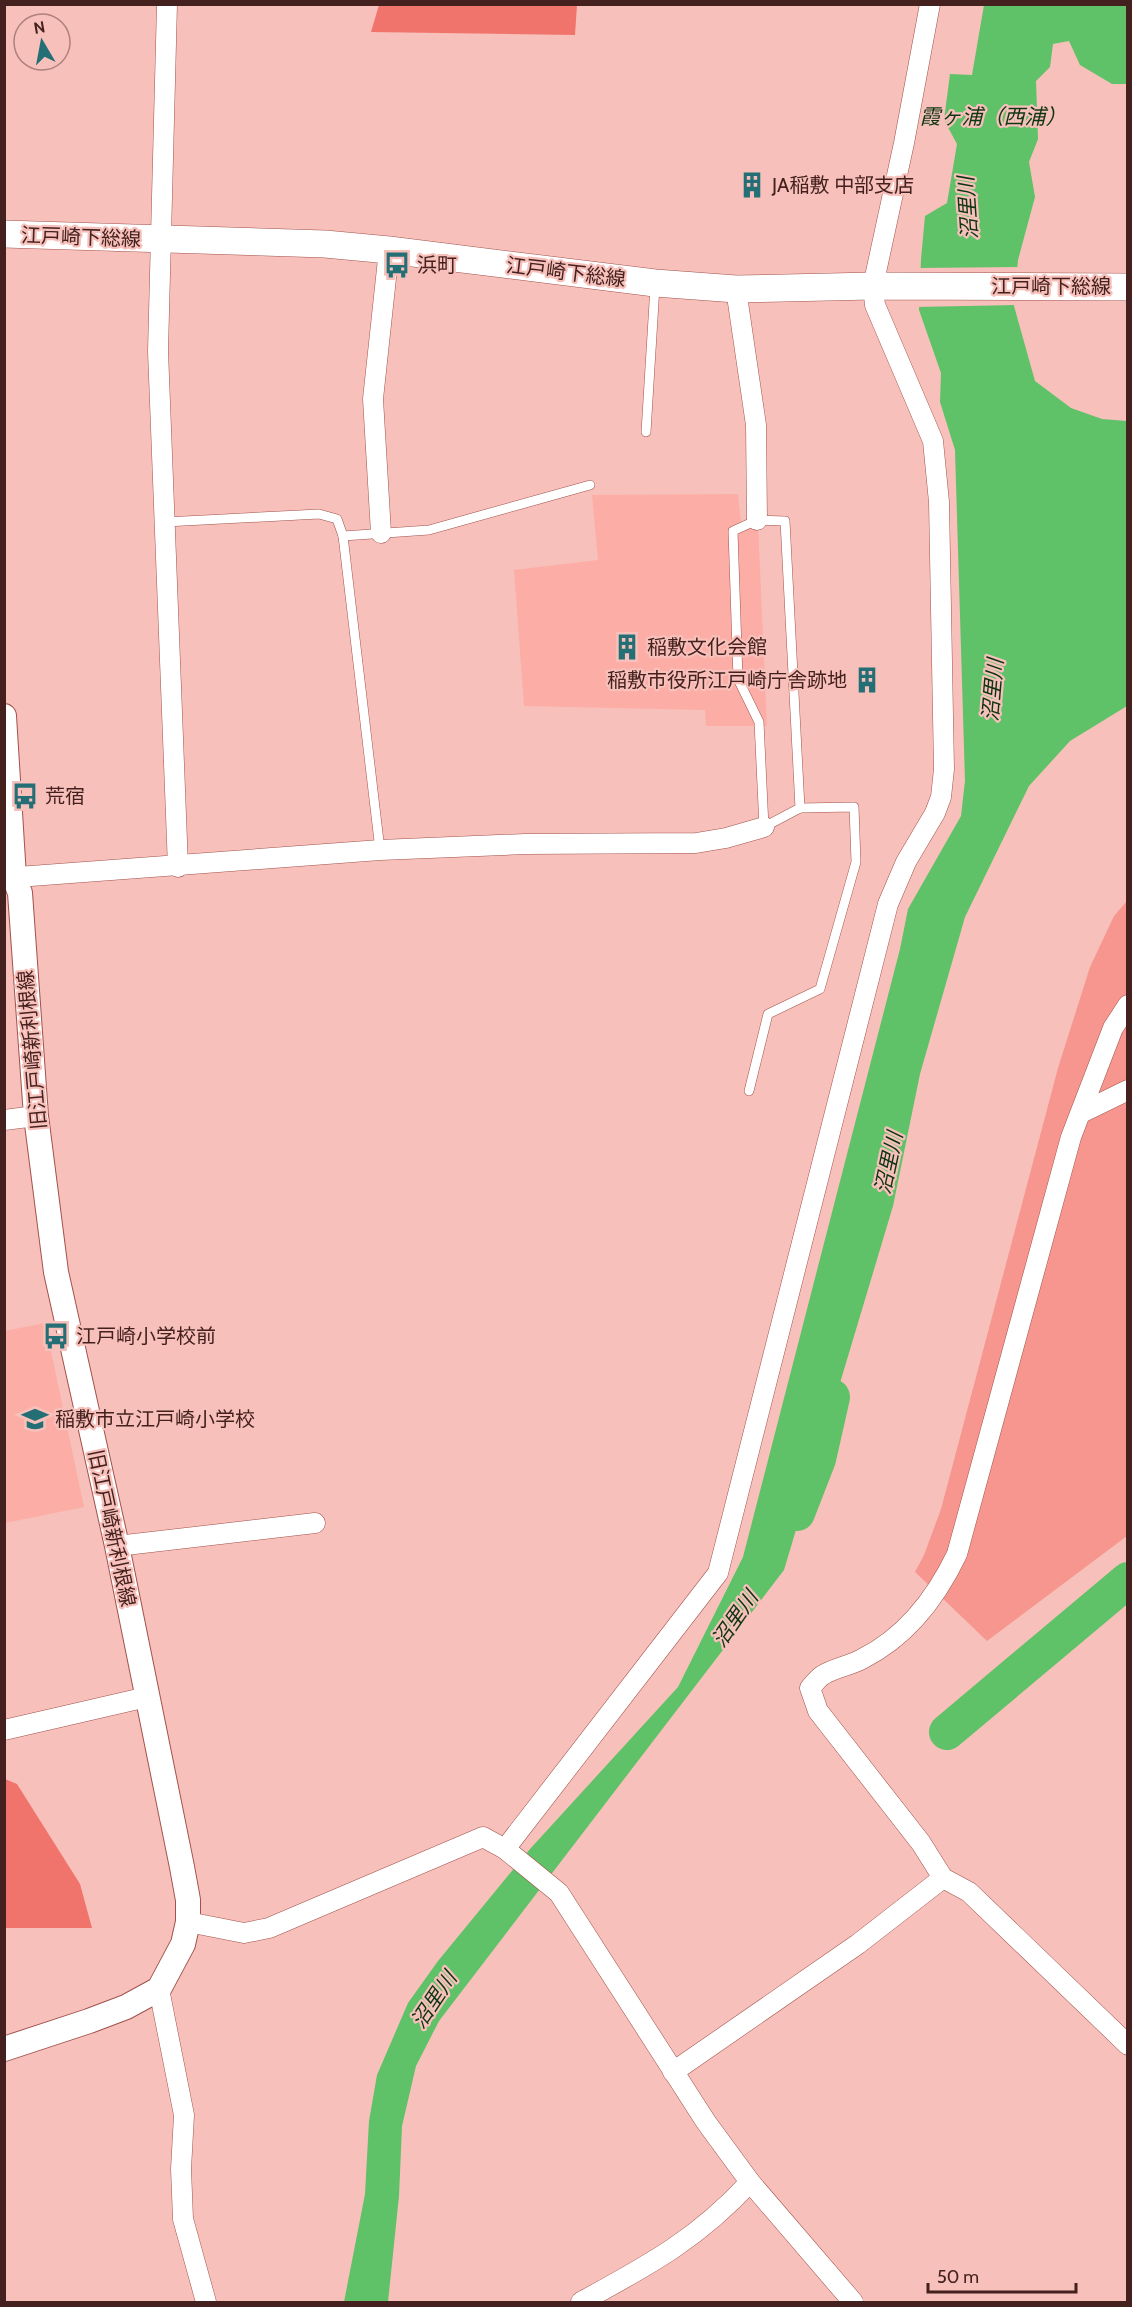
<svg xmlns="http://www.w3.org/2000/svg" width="1132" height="2307" viewBox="0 0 1132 2307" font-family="Cabin,'Noto Sans JP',sans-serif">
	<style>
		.built { fill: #fcada6 }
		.green { fill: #f7968e }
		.forest { fill: #f1746c }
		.water { fill: #5fc168 }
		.pier { fill: #f7c0ba }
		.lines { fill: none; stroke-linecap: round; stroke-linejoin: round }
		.river { stroke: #5fc168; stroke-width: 36 }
		.service-casing { stroke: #a2524c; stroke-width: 10 }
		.minor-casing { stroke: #a2524c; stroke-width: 21 }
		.tertiary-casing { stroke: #a2524c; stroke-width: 26 }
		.secondary-casing { stroke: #a2524c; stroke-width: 28 }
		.service { stroke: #fff; stroke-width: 9 }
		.minor { stroke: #fff; stroke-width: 20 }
		.tertiary { stroke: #fff; stroke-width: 24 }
		.secondary { stroke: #fff; stroke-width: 27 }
		.labels { text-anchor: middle; stroke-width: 4.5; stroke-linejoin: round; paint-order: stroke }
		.poi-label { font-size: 20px; fill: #44211e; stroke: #f7c0ba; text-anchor: start }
		.street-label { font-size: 20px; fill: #44211e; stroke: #f7c0ba }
		.water-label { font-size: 21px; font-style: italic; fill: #0d3512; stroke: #f7c0ba }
	</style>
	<rect width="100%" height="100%" fill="#f7c0ba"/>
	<!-- built -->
	<g class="built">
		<path d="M738,494L741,524H758L767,726H706L705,710L524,706L514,570L598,560L592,495Z"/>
		<path d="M45,1323L84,1507L5,1523V1331Z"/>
	</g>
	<!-- green -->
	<path class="green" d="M1127,901V1536L987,1641L915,1572L924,1555L941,1509L1058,1068L1090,967L1114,916Z"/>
	<!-- forest -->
	<g class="forest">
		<path d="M379,5H577L575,35L371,32Z"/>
		<path d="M5,1779L17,1784L80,1884L92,1928H5Z"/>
	</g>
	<!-- water -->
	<path class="water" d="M984,5H1127V84H1112L1080,65L1069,41L1053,44L1050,67L1036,81L1038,139L1029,162L1035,197L1018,260L1014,306L1035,381L1071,408L1102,419L1127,421V706L1070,741L1029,786L965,917L920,1074L893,1206L784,1570L439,2021L416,2066L402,2126L399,2196L388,2302H344L365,2194L369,2121L377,2075L408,2003L438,1961L530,1849L678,1687L743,1557L900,949L908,909L961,816L965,781L955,450L940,402L941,373L919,310L921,259L925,216L947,203L957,144L944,120L950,74L972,75Z"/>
	<!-- pier -->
	<path class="pier" d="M1021,267L1017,305L916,307L917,268Z"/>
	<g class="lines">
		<!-- river -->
		<g class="river">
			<path d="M797,1513L818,1459L832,1397"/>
			<path d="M947,1732L1128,1580"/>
		</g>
		<!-- service casing -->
		<g class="service-casing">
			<g id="service">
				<path d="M646,432L655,286"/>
				<path d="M757,520L785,521L800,808L764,827L759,722L738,679L733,531Z"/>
				<path d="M165,522L319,514L337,519L343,536L380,850"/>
				<path d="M343,536L429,530L590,485"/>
				<path d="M749,1091L768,1014L820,989L856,862L854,807L800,808"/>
			</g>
		</g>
		<!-- minor casing -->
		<g class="minor-casing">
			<g id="minor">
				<path d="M167,4L158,351L178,867"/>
				<path d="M736,289L756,425L757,520"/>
				<path d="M381,533L373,399L389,250"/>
				<path d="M4,878L380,850L525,844L696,843L726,838L764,827"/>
				<path d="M1128,1005L1113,1028L1071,1137L957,1554C936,1598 906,1637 862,1659C849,1666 834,1668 823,1675C818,1678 814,1684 810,1688L818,1711L921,1843L943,1878L969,1892L1128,2045"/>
				<path d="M1081,1113L1128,1090"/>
				<path d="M4,1120L36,1116"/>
				<path d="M117,1546L315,1523"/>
				<path d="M4,1730L147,1697"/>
				<path d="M505,1849L718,1573L888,904L906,862L935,813L941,797L944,769L939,502L933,441L875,305L873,286L904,143L930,4"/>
				<path d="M188,1922L244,1933L269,1928L483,1837L505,1849L559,1893L706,2122L750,2182L853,2302"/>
				<path d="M159,1989L184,2115L181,2169L183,2219L206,2302"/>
				<path d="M673,2072L858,1944L943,1878"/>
				<path d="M581,2302C647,2266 698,2239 750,2182"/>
			</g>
		</g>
		<!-- tertiary casing -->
		<g class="tertiary-casing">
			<path id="tertiary" d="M4,716L14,877L20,893L36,1116L56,1272L117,1546L182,1867L188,1900V1922L183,1944L159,1989L126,2007L89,2021L4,2049"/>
		</g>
		<!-- secondary casing -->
		<g class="secondary-casing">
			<path id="secondary" d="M4,234L325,244L389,250L655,283L736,289L873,286L1128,287"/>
		</g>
		<!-- service -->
		<use href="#service" class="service"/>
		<!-- minor -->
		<use href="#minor" class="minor"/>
		<!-- tertiary -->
		<use href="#tertiary" class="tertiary"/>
		<!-- secondary -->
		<use href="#secondary" class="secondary"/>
	</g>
	<!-- icons -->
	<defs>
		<g id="building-bare" transform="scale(2.07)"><path d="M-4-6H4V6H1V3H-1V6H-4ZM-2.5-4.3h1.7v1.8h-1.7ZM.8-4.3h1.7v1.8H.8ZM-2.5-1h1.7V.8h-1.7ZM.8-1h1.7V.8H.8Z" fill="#246e76" stroke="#f7c0ba" stroke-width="2.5" paint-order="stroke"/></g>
		<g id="bus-bare" transform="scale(2.07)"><path d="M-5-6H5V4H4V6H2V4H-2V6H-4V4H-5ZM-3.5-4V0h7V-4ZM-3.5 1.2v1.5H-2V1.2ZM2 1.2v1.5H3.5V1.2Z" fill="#246e76" stroke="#f7c0ba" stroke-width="2.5" paint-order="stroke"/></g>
		<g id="school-bare" transform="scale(2.07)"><path d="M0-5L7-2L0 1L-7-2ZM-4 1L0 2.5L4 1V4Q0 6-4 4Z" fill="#246e76" stroke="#f7c0ba" stroke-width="2.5" paint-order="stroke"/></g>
	</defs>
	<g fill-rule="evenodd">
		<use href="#building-bare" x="752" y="185"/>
		<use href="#bus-bare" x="397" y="265"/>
		<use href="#building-bare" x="627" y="647"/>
		<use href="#building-bare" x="867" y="680"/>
		<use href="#bus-bare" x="25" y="796"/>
		<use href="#bus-bare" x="56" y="1336"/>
		<use href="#school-bare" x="35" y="1419"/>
	</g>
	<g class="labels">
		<!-- poi labels -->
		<g class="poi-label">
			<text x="772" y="192">JA稲敷 中部支店</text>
			<text x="417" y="272">浜町</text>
			<text x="647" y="654">稲敷文化会館</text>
			<text x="847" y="687" text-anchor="end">稲敷市役所江戸崎庁舎跡地</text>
			<text x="45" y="803">荒宿</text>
			<text x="76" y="1343">江戸崎小学校前</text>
			<text x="55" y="1426">稲敷市立江戸崎小学校</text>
		</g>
		<!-- street labels -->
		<g class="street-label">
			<text transform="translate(81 237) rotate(2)" y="7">江戸崎下総線</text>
			<text transform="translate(566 272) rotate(7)" y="7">江戸崎下総線</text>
			<text x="1051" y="293">江戸崎下総線</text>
			<text transform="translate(32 1050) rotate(-95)" y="7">旧江戸崎新利根線</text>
			<text transform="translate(112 1528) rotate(78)" y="7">旧江戸崎新利根線</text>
		</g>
		<!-- water labels -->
		<g class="water-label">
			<text x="993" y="124">霞ヶ浦（西浦）</text>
			<text transform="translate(968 208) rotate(-94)" y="7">沼里川</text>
			<text transform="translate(993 690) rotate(-85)" y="7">沼里川</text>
			<text transform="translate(889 1163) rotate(-78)" y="7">沼里川</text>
			<text transform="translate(735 1619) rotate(-55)" y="7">沼里川</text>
			<text transform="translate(434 2000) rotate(-56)" y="7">沼里川</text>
		</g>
	</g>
	<!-- border -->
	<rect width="1132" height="2307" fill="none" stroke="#44211e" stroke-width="12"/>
	<!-- north arrow -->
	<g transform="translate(42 42) rotate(350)"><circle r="28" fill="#f7c0ba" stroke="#af807c" stroke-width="1.5"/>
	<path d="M0-4.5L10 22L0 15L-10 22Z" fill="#246e76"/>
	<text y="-9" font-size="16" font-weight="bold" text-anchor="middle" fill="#44211e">N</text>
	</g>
	<!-- scale -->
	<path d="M928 2283v9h148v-9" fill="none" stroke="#44211e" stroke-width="3"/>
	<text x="937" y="2283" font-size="18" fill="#44211e" stroke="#f7c0ba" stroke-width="4.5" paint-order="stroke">50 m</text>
</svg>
